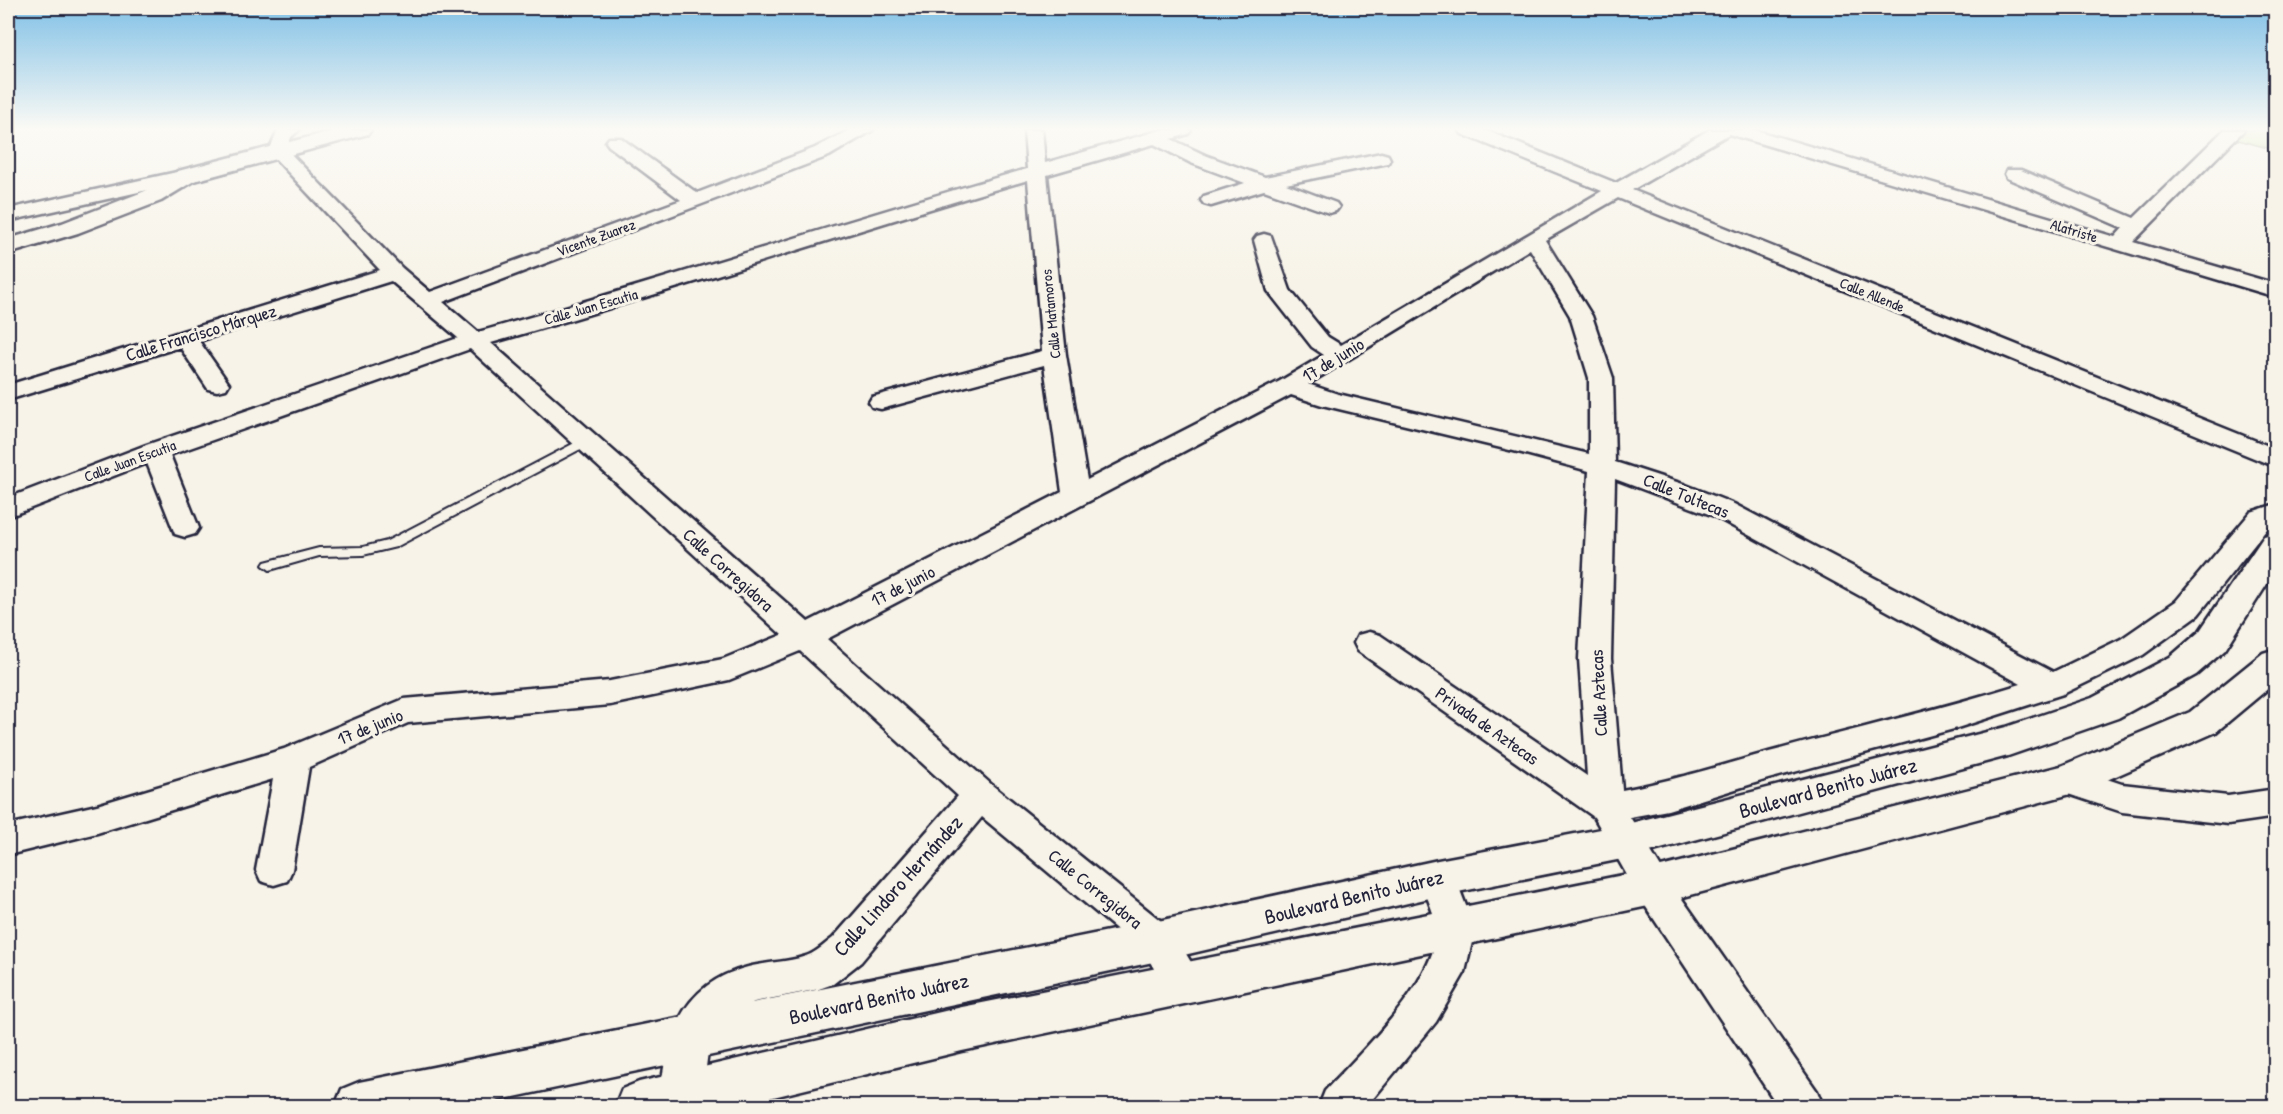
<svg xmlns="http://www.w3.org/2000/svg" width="2283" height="1114" viewBox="0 0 2283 1114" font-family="'Patrick Hand',sans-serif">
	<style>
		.green { fill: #beda92; stroke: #707e66; stroke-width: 1.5 }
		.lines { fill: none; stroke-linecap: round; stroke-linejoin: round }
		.service-casing { stroke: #22223b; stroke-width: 4 }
		.minor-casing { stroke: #22223b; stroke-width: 5 }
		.tertiary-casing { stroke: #22223b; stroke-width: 5 }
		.primary-casing { stroke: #22223b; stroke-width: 5 }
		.service { fill: #f7f3e8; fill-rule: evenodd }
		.minor { fill: #f7f3e8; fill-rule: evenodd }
		.tertiary { fill: #f7f3e8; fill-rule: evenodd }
		.primary { fill: #f7f3e8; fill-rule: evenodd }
		.labels { text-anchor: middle; stroke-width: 6; stroke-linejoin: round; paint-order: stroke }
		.far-street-label { font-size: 15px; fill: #22223b; stroke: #f7f3e8 }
		.street-label { font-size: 18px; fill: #22223b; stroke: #f7f3e8 }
		.near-street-label { font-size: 21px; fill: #22223b; stroke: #f7f3e8 }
	</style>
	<rect width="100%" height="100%" fill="#f7f3e8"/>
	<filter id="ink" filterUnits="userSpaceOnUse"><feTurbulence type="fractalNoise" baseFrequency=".0167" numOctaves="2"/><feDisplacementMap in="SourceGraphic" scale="12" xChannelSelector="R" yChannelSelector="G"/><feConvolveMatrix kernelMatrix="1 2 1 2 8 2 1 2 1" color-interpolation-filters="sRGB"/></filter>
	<g filter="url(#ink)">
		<!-- green -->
		<path class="green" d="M2244,130H2275V150L2235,139Z"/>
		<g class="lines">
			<!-- service casing -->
			<g class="service-casing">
				<path id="service" d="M586,437L592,441L590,444L396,547L363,555L319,556L270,570L263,565L265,562L319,548L363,547L387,541Z"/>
			</g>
			<!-- minor casing -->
			<g class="minor-casing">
				<g id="minor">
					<path d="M278,130H299L291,137L287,150L402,268L430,292L681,200L609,146L606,142L609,138H621L697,193L815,148L850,130H873L829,156L443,302L478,332C662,281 844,221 1027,169L1024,130H1042L1045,163L1161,130H1191L1188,134L1171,139L1205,155L1265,177L1381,153L1388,155L1390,159L1388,163L1286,184L1336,203L1339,207L1336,211L1329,213L1264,190L1211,206L1204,204L1201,200L1204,196L1245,183L1191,163L1154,144L1047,175L1066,355L1087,480L1280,381L1324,355L1312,347L1268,291L1254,240L1257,236L1264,234L1271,236L1290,290L1328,337L1341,345L1602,191L1462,134L1459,130H1485L1616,183L1709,130H1755L2115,237L2123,228L2007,178L2005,174L2007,170H2021L2134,218L2224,130H2244L2133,242L2276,284V297L1729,134L1632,190L2276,449V467L1618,198L1545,240L1592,316L1613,378L1615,462L1686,485L1734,504L2053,672L2121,639L2176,601L2251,512L2276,504V523L2271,524L2198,615L2143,655L2063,694L1954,729L1768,779L1668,810L1630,817L1666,876L1817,1091L1823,1106H1778L1640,898L1594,817L1358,651L1354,643L1358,635L1369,632L1380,635L1587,776L1579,659L1589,471L1522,453L1322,405L1291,395L827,639L992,785L1171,929L1203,982L1197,995L1183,1000L1169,995L1145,953L982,817L861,962L833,984L819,989L754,1002L729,1015L709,1044L701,1106H659C665,1043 677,985 748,967C766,962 795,962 811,954C819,950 826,943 833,938L958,796L800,651L729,680L610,705L408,723L309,767L292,870L287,881L274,885L261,881L256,870L273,779L97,833L8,855V825L97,805L284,749L404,699L610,681L723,659L782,635L470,349L170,455L199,528L195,534L185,537L175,534L147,463L8,517V498L146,445L458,338L391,281L199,341L229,384L226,389L217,391L208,389L180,347L8,400V385L380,270L272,155L269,151ZM1028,180L1042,351L872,397L869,402L872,407L881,409L1044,365L1062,492L808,622L491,343C671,292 848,232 1028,180ZM1530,249L1570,316L1589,378V454L1338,394L1308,384ZM1615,479L1714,516L2021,684C1938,710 1853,729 1769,752C1719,766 1672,781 1622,790L1611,659Z"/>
					<path d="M186,170L193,172L195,176L193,180L8,221V209Z"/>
					<path d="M2068,766L2122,784L2228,796L2276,789V817L2228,824L2122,812L2056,790L2051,780L2056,770Z"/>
					<path d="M1438,862L1451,867L1475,929L1465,972L1436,1022L1367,1106H1319L1325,1091C1360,1053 1434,984 1437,931C1437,918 1424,891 1420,878L1425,867Z"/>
				</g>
			</g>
			<!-- tertiary casing -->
			<g class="tertiary-casing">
				<path id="tertiary" d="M336,130H371L368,134L194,181L161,201L78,233L8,254V239L62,223L145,191L178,171Z"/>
			</g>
			<!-- primary casing -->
			<g class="primary-casing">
				<g id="primary">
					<path d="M2276,533V570L2225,650L2196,675L2118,718L2008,756L1627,858L1438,896L1158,961L471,1106H335L342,1089L359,1082L1158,921L1438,860L1627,824L2006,727L2092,698L2170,657L2199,632L2264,536Z"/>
					<path d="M2276,649V682L2216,732L2082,791L1653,905L962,1051L736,1106H615L622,1089L639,1082L962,1007L1653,869L2061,766L2190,712L2263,653Z"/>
				</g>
			</g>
			<!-- service -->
			<use href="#service" class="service"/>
			<!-- minor -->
			<use href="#minor" class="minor"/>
			<!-- tertiary -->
			<use href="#tertiary" class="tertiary"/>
			<!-- primary -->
			<use href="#primary" class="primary"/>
		</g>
	</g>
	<!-- sky -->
	<linearGradient id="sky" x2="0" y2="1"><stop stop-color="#80c0e6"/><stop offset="0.45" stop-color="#fbfaf5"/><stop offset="1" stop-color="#fbfaf5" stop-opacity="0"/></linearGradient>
	<rect width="2283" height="286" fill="url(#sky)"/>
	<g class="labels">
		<!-- far-street labels -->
		<g class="far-street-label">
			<text transform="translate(2074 231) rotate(17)" y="5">Alatriste</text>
			<text transform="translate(596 238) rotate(-20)" y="5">Vicente Zuarez</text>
			<text transform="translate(1872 295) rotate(22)" y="5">Calle Allende</text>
			<text transform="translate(591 307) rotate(-16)" y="5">Calle Juan Escutia</text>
			<text transform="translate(1051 314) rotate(-96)" y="5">Calle Matamoros</text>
			<text transform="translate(130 461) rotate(-20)" y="5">Calle Juan Escutia</text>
		</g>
		<!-- street labels -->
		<g class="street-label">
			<text transform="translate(201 333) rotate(-17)" y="6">Calle Francisco Márquez</text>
			<text transform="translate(1333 360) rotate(-31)" y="6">17 de junio</text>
			<text transform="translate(1686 496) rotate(22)" y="6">Calle Toltecas</text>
			<text transform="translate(728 570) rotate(42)" y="6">Calle Corregidora</text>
			<text transform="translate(903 586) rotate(-27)" y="6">17 de junio</text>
			<text transform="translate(1599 693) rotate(-93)" y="6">Calle Aztecas</text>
			<text transform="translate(1487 726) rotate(35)" y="6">Privada de Aztecas</text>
			<text transform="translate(370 727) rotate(-22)" y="6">17 de junio</text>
			<text transform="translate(1095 889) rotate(39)" y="6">Calle Corregidora</text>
		</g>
		<!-- near-street labels -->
		<g class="near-street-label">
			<text transform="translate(1828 788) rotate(-15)" y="7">Boulevard Benito Juárez</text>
			<text transform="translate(898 886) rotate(-48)" y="7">Calle Lindoro Hernández</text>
			<text transform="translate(1354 897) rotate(-13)" y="7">Boulevard Benito Juárez</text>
			<text transform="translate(879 999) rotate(-12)" y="7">Boulevard Benito Juárez</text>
		</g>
	</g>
	<!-- margin -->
	<rect width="2283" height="1114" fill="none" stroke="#f7f3e8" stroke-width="30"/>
	<rect x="15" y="15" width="2253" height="1084" fill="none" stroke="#22223b" stroke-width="2" filter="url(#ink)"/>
</svg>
